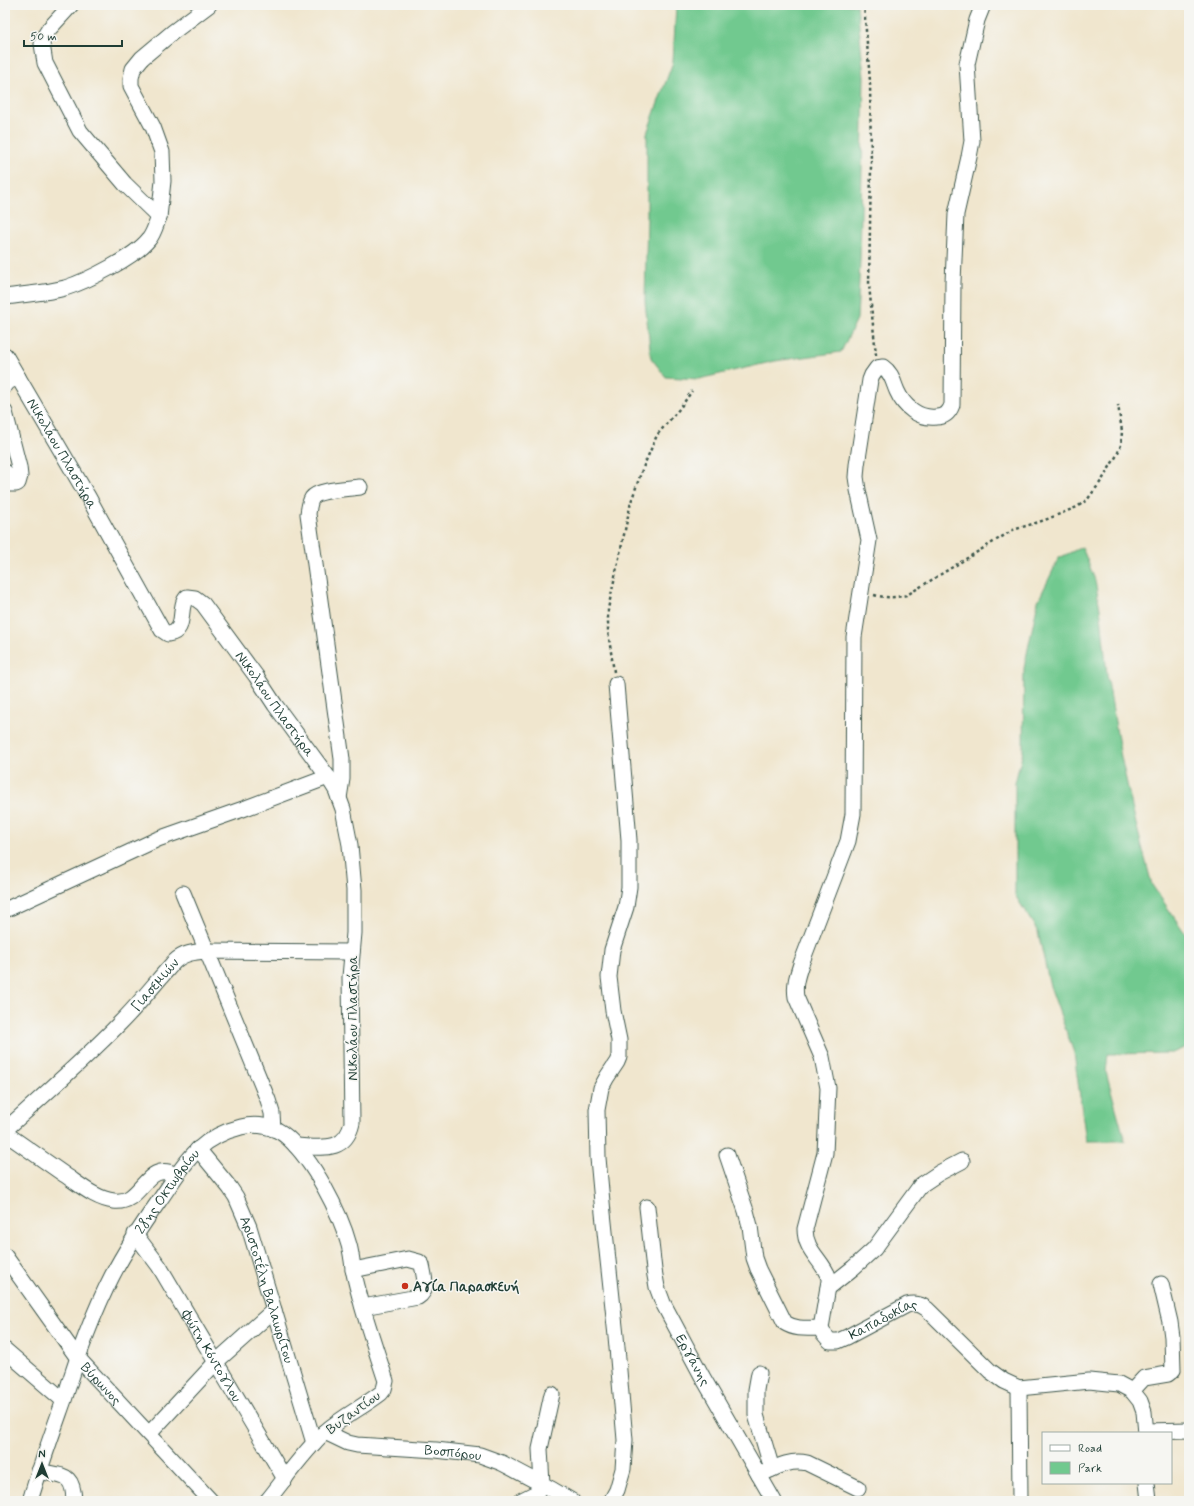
<svg xmlns="http://www.w3.org/2000/svg" width="1194" height="1506" viewBox="0 0 1194 1506" font-family="Mynerve,sans-serif">
	<style>
		.green { fill: #71c98f; stroke: #488362 }
		.lines { fill: none; stroke-linecap: round; stroke-linejoin: round }
		.minor-casing { stroke: #3e564b; stroke-width: 17 }
		.path { stroke: #3e564b; stroke-width: 2.5; stroke-dasharray: 3 3; stroke-linecap: butt }
		.minor { stroke: #fff; stroke-width: 15 }
		.poi-dot { fill: #c8321e; stroke: #f6f6f2; stroke-width: 1.5 }
		.labels { text-anchor: middle; stroke-width: 3; stroke-linejoin: round; paint-order: stroke }
		.street-label { font-size: 14px; fill: #1f3d34; stroke: #f6f6f2 }
		.poi-label { font-size: 14px; font-weight: bold; fill: #1f3d34; stroke: #f6f6f2; text-anchor: start }
	</style>
	<rect width="100%" height="100%" fill="#f6f6f2"/>
	<filter id="ink" filterUnits="userSpaceOnUse"><feTurbulence type="fractalNoise" baseFrequency=".025" numOctaves="2"/><feDisplacementMap in="SourceGraphic" scale="8" xChannelSelector="R" yChannelSelector="G"/><feConvolveMatrix kernelMatrix="1 2 1 2 8 2 1 2 1" color-interpolation-filters="sRGB"/></filter>
	<filter id="wash" filterUnits="userSpaceOnUse"><feTurbulence type="fractalNoise" baseFrequency=".012" numOctaves="4" result="noise"/><feDisplacementMap in="SourceGraphic" scale="16" xChannelSelector="R" yChannelSelector="G"/><feGaussianBlur stdDeviation="0.9" result="paint"/><feColorMatrix in="noise" values="0 0 0 0 0 0 0 0 0 0 0 0 0 0 0 0 0 1.4 0 .05"/><feComposite in="paint" operator="in"/></filter>
	<g filter="url(#wash)">
		<rect width="100%" height="100%" fill="#f0e6ce"/>
		<!-- green -->
		<g class="green">
			<path d="M676,5H857L864,77L860,261L857,319L841,352L775,361L699,379L666,377L651,358L645,301L647,216V133L673,62Z"/>
			<path d="M1082,547L1095,580L1101,615L1107,675L1121,757L1136,824L1152,885L1189,939V1046L1172,1053L1108,1054L1106,1072L1125,1141H1086L1074,1053L1050,986L1038,932L1015,895V783L1023,751L1024,668L1038,601L1059,558Z"/>
		</g>
	</g>
	<g filter="url(#ink)">
		<g class="lines">
			<!-- minor casing -->
			<g class="minor-casing">
				<g id="minor">
					<path id="s1" d="M983,5L977,20L967,64L972,141L969,157L956,214L953,282L952,405C949,413 945,417 936,417C919,419 904,407 897,391C893,382 892,373 883,367L877,368L872,375L870,380L857,465L856,477L858,490L869,540L854,637L853,814L848,841L801,964C797,976 794,985 796,997L822,1057L828,1088L825,1153L805,1229C805,1251 822,1259 829,1278V1281L821,1328L823,1333L830,1341H838L847,1337L907,1305C914,1303 921,1304 927,1309L990,1371L1004,1381L1019,1388L1089,1381L1119,1384L1132,1391L1140,1401L1144,1412L1146,1433"/>
					<path d="M159,217L163,181L162,152L153,127L131,86V78L133,69L142,58L173,32L209,5"/>
					<path d="M5,297C25,294 46,293 65,288C87,281 135,257 149,239C154,233 156,224 159,217L125,184L80,131L45,63L42,44L44,37L49,29L71,5"/>
					<path id="s2" d="M5,355L87,495L162,630L168,634C188,632 177,607 187,597L195,598L203,604L256,676L275,705L328,777L336,790L343,809L350,845L354,890V933L350,977L352,1123C345,1154 320,1147 296,1146"/>
					<path d="M5,386L8,382L18,377"/>
					<path d="M5,412L19,467L20,476L18,483L16,484H10L5,472"/>
					<path d="M339,798L342,779V759L308,514C309,508 309,503 312,498C319,489 348,489 360,487"/>
					<path d="M183,893L268,1100L272,1113L273,1129"/>
					<path d="M5,910L158,839L243,809L328,777"/>
					<path id="s3" d="M5,1130C44,1095 84,1060 121,1022C140,1003 156,982 174,962C183,953 195,952 206,951L352,952"/>
					<path d="M5,1133C25,1147 45,1161 65,1175C80,1185 96,1199 114,1201C143,1205 145,1159 176,1175"/>
					<path id="s4" d="M198,1149L230,1188L236,1197L249,1227L314,1443"/>
					<path d="M727,1155L746,1211L750,1226L754,1258L758,1269L785,1323C796,1330 808,1328 821,1328"/>
					<path id="s5" d="M647,1207L654,1270L657,1287L663,1303L702,1376L774,1501"/>
					<path id="s6" d="M135,1234L159,1266L285,1479"/>
					<path id="s7" d="M5,1256L77,1357L211,1501"/>
					<path d="M353,1270L408,1259L419,1262L422,1265C424,1276 429,1290 418,1297L363,1307"/>
					<path d="M828,1288L853,1268L874,1249L921,1185L939,1173L962,1161"/>
					<path d="M5,1350L63,1400"/>
					<path d="M759,1373L756,1390V1415L772,1469"/>
					<path d="M1019,1388L1020,1501"/>
					<path d="M1132,1391L1144,1378L1168,1374L1173,1370L1172,1337L1170,1322L1161,1284"/>
					<path d="M1146,1431L1189,1430"/>
					<path id="s8" d="M325,1432L348,1443L357,1445L436,1450L480,1455L502,1463L553,1490L572,1501"/>
					<path d="M149,1434L217,1361L274,1310"/>
					<path d="M39,1471C63,1477 73,1472 74,1501"/>
					<path d="M759,1475C775,1468 789,1459 807,1463L858,1488"/>
					<path d="M1147,1483L1149,1501"/>
					<path id="s9" d="M30,1501C40,1467 52,1434 64,1400C77,1358 92,1315 112,1276C126,1249 142,1225 159,1201C183,1167 196,1138 241,1127C256,1123 275,1126 287,1137C313,1160 340,1212 349,1245C351,1252 352,1260 353,1268C355,1280 359,1293 362,1305C369,1330 378,1356 386,1381L384,1389L381,1393C363,1407 342,1417 325,1432C304,1451 285,1479 267,1501"/>
					<path d="M520,1501L536,1493L542,1484L540,1449L552,1394"/>
					<path d="M611,1501L617,1490L623,1469L625,1440L616,1336L603,1213L598,1158L597,1110L601,1088L607,1077L617,1062L619,1057V1040L613,1011L609,977L612,950L626,907L629,887V840L616,684"/>
				</g>
			</g>
			<!-- path -->
			<g class="path">
				<path d="M864,5L870,81L871,167L869,285L876,355"/>
				<path d="M874,595C886,598 895,598 907,595L1013,530L1045,520L1077,507L1087,500L1102,480L1117,455L1121,445L1122,431L1118,405"/>
				<path d="M614,672L608,632V609L631,502L642,470L657,435L680,408L692,391"/>
			</g>
			<!-- minor -->
			<use href="#minor" class="minor"/>
		</g>
	</g>
	<!-- markers -->
	<circle class="poi-dot" cx="405" cy="1286" r="4"/>
	<g class="labels">
		<!-- street labels -->
		<g class="street-label">
			<text dy="5" stroke="none"><textPath href="#s2" startOffset="114">Νικολάου Πλαστήρα</textPath></text>
			<text dy="5" stroke="none"><textPath href="#s2" startOffset="510">Νικολάου Πλαστήρα</textPath></text>
			<text dy="5" stroke="none"><textPath href="#s3" startOffset="209">Γιασεμιών</textPath></text>
			<text transform="translate(352 1018) rotate(-90)" y="5">Νικολάου Πλαστήρα</text>
			<text dy="5" stroke="none"><textPath href="#s9" startOffset="341">28ης Οκτωβρίου</textPath></text>
			<text dy="5" stroke="none"><textPath href="#s4" startOffset="159">Αριστοτέλη Βαλαωρίτου</textPath></text>
			<text dy="5" stroke="none"><textPath href="#s1" startOffset="1576">Καπαδοκίας</textPath></text>
			<text dy="5" stroke="none"><textPath href="#s6" startOffset="144">Φώτη Κόντογλου</textPath></text>
			<text dy="5" stroke="none"><textPath href="#s5" startOffset="162">Εργάνης</textPath></text>
			<text dy="5" stroke="none"><textPath href="#s7" startOffset="160">Βύρωνος</textPath></text>
			<text transform="translate(353 1412) rotate(-36)" y="5">Βυζαντίου</text>
			<text dy="5" stroke="none"><textPath href="#s8" startOffset="131">Βοσπόρου</textPath></text>
		</g>
		<!-- poi labels -->
		<g class="poi-label">
			<text x="413" y="1291">Αγία Παρασκευή</text>
		</g>
	</g>
	<!-- margin -->
	<rect width="1194" height="1506" fill="none" stroke="#f6f6f2" stroke-width="20"/>
	<!-- legend -->
	<rect x="1042" y="1432" width="130" height="52" fill="#f6f6f2" stroke="#a0aca6"/>
	<rect x="1050" y="1445" width="20" height="6" fill="#ffffff" stroke="#a0aca6"/>
	<text x="1078" y="1452" font-size="12" fill="#1f3d34">Road</text>
	<rect x="1050" y="1462" width="20" height="12" fill="#71c98f" stroke="#a0aca6"/>
	<text x="1078" y="1472" font-size="12" fill="#1f3d34">Park</text>
	<!-- north arrow -->
	<g transform="translate(42 1464)" stroke="#f6f6f2" stroke-width="3" paint-order="stroke">
	<path d="M0-3L7 15L0 10L-7 15Z" fill="#1f3d34"/>
	<text y="-6" font-size="11" font-weight="bold" text-anchor="middle" fill="#1f3d34">N</text>
	</g>
	<!-- scale -->
	<path d="M24 40v6h98v-6" fill="none" stroke="#1f3d34" stroke-width="2"/>
	<text x="30" y="40" font-size="12" fill="#1f3d34" stroke="#f6f6f2" stroke-width="3" paint-order="stroke">50 m</text>
</svg>
